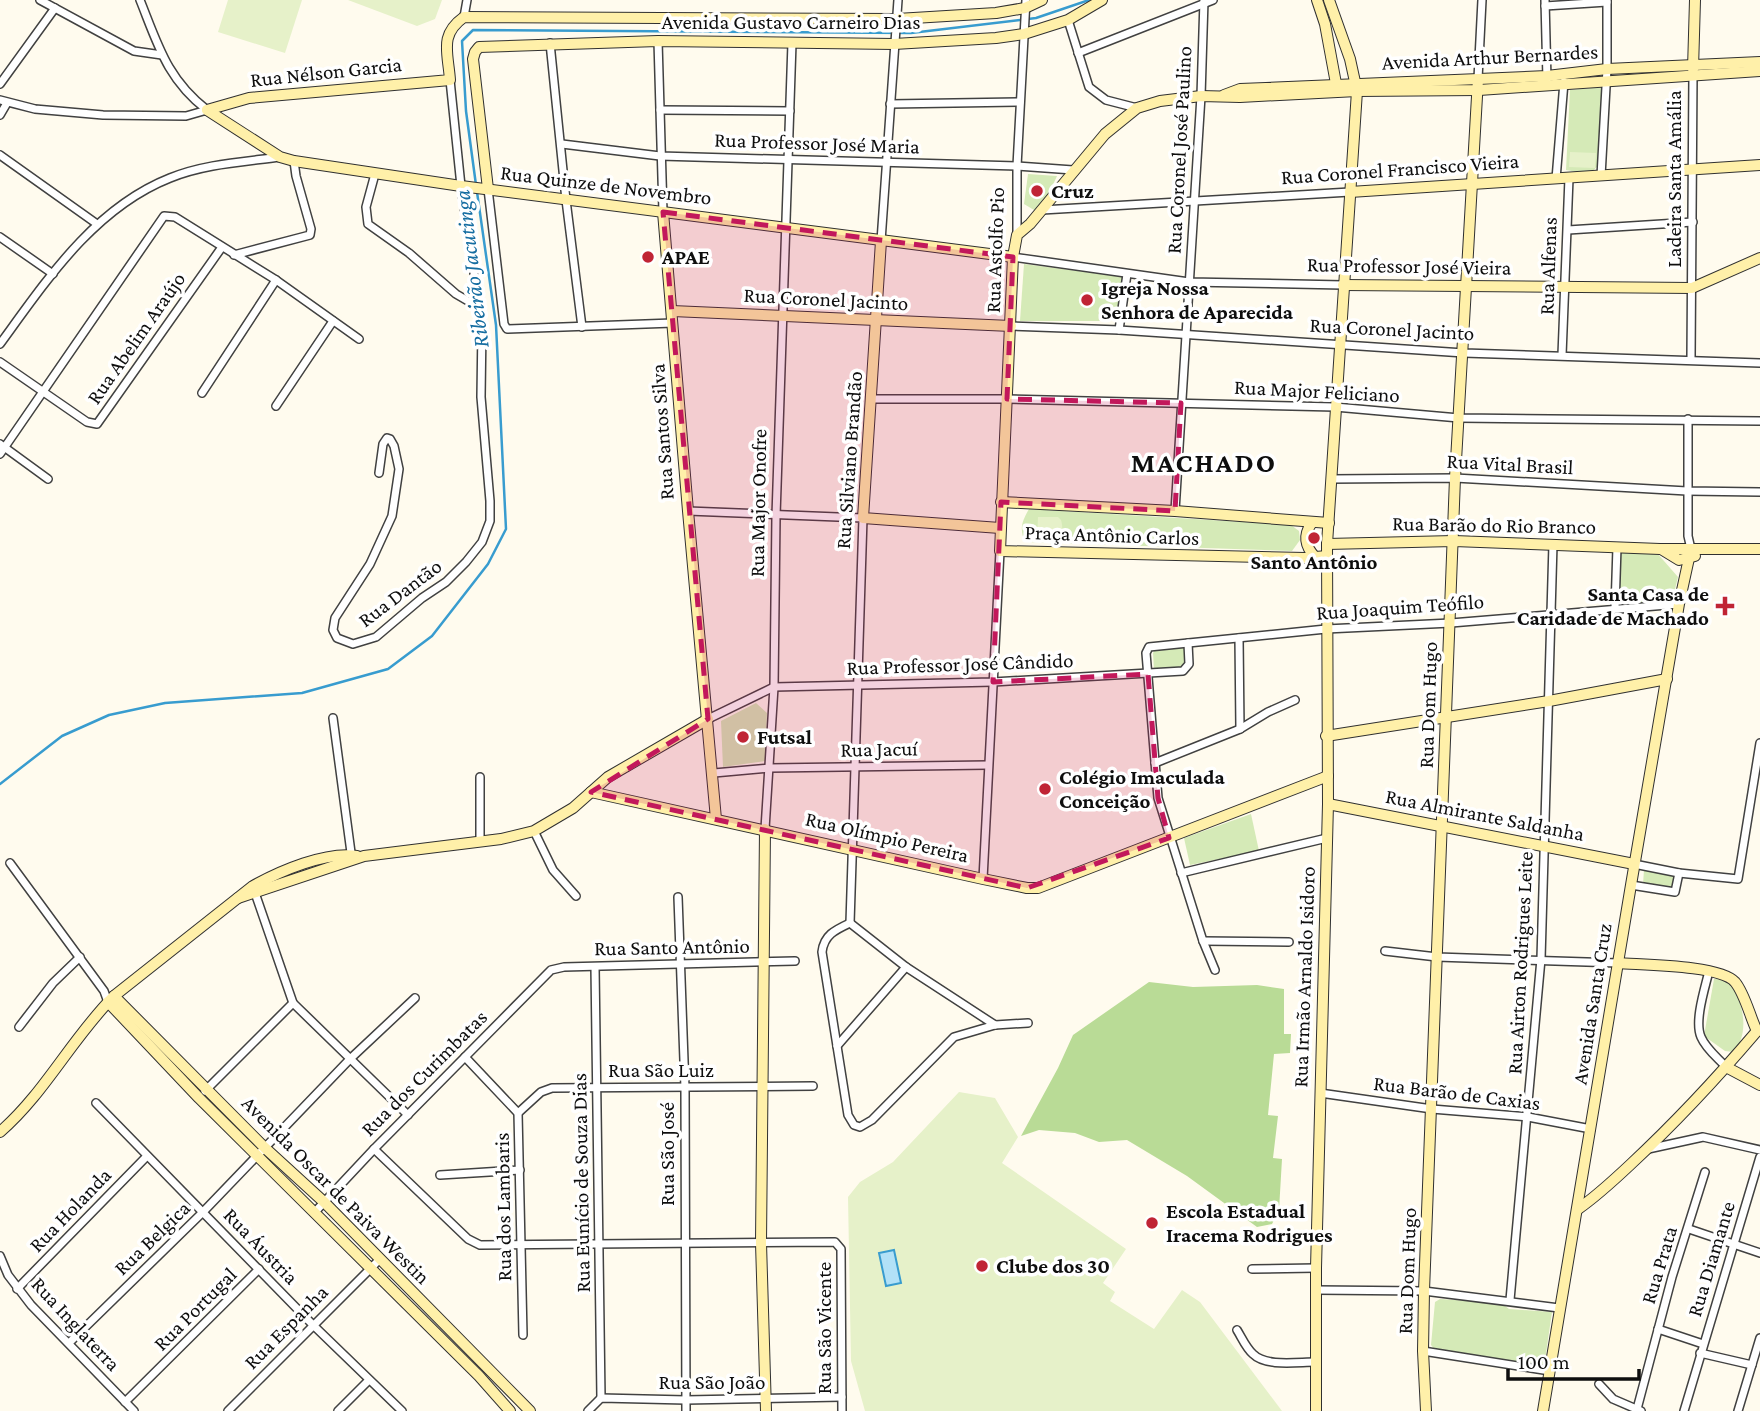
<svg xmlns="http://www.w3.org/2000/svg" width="1760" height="1411" viewBox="0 0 1760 1411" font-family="'Crimson Pro',serif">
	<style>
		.green { fill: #d5eab7 }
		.forest { fill: #b9db96 }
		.pitch { fill: #e6f1c9 }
		.water { fill: #b2e1f7; stroke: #389ccf; stroke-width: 2 }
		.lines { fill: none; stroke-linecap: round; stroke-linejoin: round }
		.stream { stroke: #389ccf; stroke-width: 2.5 }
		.street-casing { stroke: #414141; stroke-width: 10 }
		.secondary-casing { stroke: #303030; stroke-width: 12 }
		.street { stroke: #fff; stroke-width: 7 }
		.secondary { stroke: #fff0a9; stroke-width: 10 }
		.marked { fill: #c2185b; fill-opacity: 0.2; stroke: #c2185b; stroke-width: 5; stroke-dasharray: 14 9; stroke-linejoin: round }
		.poi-dot { fill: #c02435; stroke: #fff; stroke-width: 2.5 }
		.labels { text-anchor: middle; stroke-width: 7; stroke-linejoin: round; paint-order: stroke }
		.street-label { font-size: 21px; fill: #0e0e0e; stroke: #fff }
		.poi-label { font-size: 21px; font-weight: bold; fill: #0e0e0e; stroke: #fff; text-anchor: start }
		.water-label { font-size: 23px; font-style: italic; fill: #156da1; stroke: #fff }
		.district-label { font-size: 28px; font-weight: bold; letter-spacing: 2px; fill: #0e0e0e; stroke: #fff }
	</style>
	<rect width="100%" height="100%" fill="#fffbee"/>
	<!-- green -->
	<g class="green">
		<path d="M1602,87L1598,165C1591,177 1578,172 1566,170L1570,90Z"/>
		<path d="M1028,174L1057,176L1045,202L1034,210L1024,204Z"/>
		<path d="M1024,264L1123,277L1117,321H1020Z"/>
		<path d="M1029,509L1291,525L1299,531L1300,540L1292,551L1025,542C1019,529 1022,521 1029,509Z"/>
		<path d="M1622,552L1657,553L1678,577L1672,601L1619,605V556Z"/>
		<path d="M1185,646L1186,662L1182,668L1154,670L1153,653L1156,648Z"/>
		<path d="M756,703L767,713L765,761L723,767L721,721Z"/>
		<path d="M1251,814L1259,851L1190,865L1184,838Z"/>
		<path d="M1644,869L1677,877L1674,892L1643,885Z"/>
		<path d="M1725,978C1743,997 1751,1031 1734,1052L1725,1051L1704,1036L1714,979Z"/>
		<path d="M1440,1299L1501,1303L1509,1309L1552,1312L1544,1367L1435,1350L1431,1345L1435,1302Z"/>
	</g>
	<!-- forest -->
	<path class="forest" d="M1149,982L1193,987L1257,985L1284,989V1034H1291L1290,1053L1274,1054L1268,1115L1278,1116L1273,1158L1282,1159L1279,1210L1272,1224L1257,1227L1187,1176L1127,1140L1099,1142L1075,1133L1039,1130L1021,1136L1058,1068L1073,1035Z"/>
	<!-- pitch -->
	<g class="pitch">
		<path d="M228,0H302L285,53L218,32Z"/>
		<path d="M348,0H442L435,19L417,26Z"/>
		<path d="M1570,152L1596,153L1595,168L1569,167Z"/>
		<path d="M1038,517H1058L1061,520C1063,527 1063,533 1057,539H1037Z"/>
		<path d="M959,1092L995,1098L1018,1137L1002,1163L1126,1249L1103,1283L1115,1292L1110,1301L1154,1329L1182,1290L1200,1302L1282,1411H865L851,1361L848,1197L860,1182L893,1162Z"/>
	</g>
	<!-- water -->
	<path class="water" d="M894,1250L901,1283L886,1286L879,1253Z"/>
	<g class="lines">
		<!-- stream -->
		<g class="stream">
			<path d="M476,185L466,111L462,41L473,30L911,33L1036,18L1089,0"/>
			<path d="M0,784L62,736L109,715L165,703L302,693L388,669L432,636L488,564L506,529L496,325L477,192"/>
		</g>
		<!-- street casing -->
		<g class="street-casing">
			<g id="street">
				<path d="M40,0L134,51L162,55"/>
				<path d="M140,0C158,45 167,79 207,110"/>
				<path d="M1545,0L1547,80"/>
				<path d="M1545,6L1607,2"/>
				<path d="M464,17L467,0"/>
				<path d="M1068,20L1089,87L1106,100L1137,108"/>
				<path d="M658,41L663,212"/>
				<path d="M550,43L566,200L582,327"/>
				<path d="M1078,53L1213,0"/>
				<path d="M1478,79L1482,0"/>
				<path d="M0,84L55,8"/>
				<path d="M0,100L35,109L103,115L186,116L207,110"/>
				<path d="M890,104L1020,102"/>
				<path d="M660,110L790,111"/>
				<path d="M0,115L7,103"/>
				<path d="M562,144L660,156L1017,166L1073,170"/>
				<path d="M0,155L97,224"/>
				<path d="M375,174L366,207L368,224L409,253L456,294L480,308"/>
				<path d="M1601,176L1607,69V0"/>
				<path d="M1556,179L1564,82"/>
				<path d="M488,189L504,324L507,329L673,323"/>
				<path d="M1042,210L1350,192"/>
				<path d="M1568,230L1693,222"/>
				<path d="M1017,235V166L1026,0"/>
				<path d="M0,237L53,274"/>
				<path d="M881,241L898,0"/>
				<path d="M234,255L310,235L311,229L296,176L294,161"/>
				<path d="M1013,257L1189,282L1343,285"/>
				<path d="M1011,326L1119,330L1464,353L1760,363"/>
				<path d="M1119,330L1127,274"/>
				<path d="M0,344C46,281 94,208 170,178C204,164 243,162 280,157"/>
				<path d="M1562,355L1569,178"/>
				<path d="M1691,359L1693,74"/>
				<path d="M0,362L87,422L97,424L222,247"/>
				<path d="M202,393L276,280"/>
				<path d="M872,399H1007L1335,407L1459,418L1760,421"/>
				<path d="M276,406L333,321"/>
				<path d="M1688,419V536L1691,549"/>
				<path d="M0,444L48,479"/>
				<path d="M0,454L164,216L175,217L276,280L359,339"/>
				<path d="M379,473L383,444L387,438L390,439L394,446L399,469L392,516L370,564L335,618L333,630L337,638L353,644L376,637L422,598L446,582L466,562L482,542L490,521V501L481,397L482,326L461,186L450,80"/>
				<path d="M1331,479L1455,478L1687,491L1760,492"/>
				<path d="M688,511L863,518L850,923"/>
				<path d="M1175,511L1201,96L1204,0"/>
				<path d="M1615,608L1617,547"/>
				<path d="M1239,638L1240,729"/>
				<path d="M333,718L352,860"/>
				<path d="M708,719L774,687L993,682L1183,671L1189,664L1188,643"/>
				<path d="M1155,763L1240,729L1268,712L1295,700"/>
				<path d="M714,773L770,768L988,765"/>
				<path d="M765,829L774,687L776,516L792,43"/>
				<path d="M534,831L553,870L576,896"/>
				<path d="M480,841V777"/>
				<path d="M10,863L104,991L108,1002"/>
				<path d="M1634,864L1679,873L1738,879L1760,743"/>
				<path d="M1181,873L1327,838"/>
				<path d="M983,879L1000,551"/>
				<path d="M1631,885L1675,892L1679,873"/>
				<path d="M254,890L293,1003L408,1115"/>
				<path d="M678,897L685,1088L686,1411"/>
				<path d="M850,923C835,930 824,935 822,952L848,1115L854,1125L860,1127L872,1120L954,1037L995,1025L1028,1023"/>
				<path d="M850,923L906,967L995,1025"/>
				<path d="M1203,941L1289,942"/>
				<path d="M1385,951L1437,957L1618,963"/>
				<path d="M595,967L601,1398"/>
				<path d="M1215,970L1203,941L1158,798L1146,653L1149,647L1326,629L1451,623L1679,604"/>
				<path d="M1709,971C1705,988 1694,1021 1701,1037C1706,1049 1718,1058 1726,1067"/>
				<path d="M19,1027L53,983L80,957"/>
				<path d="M837,1046L906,967"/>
				<path d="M465,1057L518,1113L523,1335"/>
				<path d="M205,1091L293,1003"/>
				<path d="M1320,1093L1432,1109L1528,1117L1591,1129"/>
				<path d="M96,1103L313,1325L402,1411"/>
				<path d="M518,1113L541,1092L552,1088L813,1086"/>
				<path d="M374,1149L468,1239L480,1245L835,1242L841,1249L842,1411"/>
				<path d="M1648,1149L1703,1137L1760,1150"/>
				<path d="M440,1175L520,1170"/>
				<path d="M314,1213L374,1149L551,970L564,967L795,961"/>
				<path d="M1689,1229L1760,1253"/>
				<path d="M0,1256L8,1275L31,1305L134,1411"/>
				<path d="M1252,1269L1316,1268"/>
				<path d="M17,1289L147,1156"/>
				<path d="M1316,1290L1424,1291L1559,1308"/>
				<path d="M1510,1300L1541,959L1553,544"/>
				<path d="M1658,1329L1703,1344"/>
				<path d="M1237,1330C1242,1338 1246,1348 1253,1354C1266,1367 1297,1362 1315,1362"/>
				<path d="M69,1343L203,1212L350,1059L415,998"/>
				<path d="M1423,1351L1550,1371"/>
				<path d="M1700,1353L1752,1365"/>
				<path d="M1599,1384L1613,1399L1641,1411"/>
				<path d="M125,1402L259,1269"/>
				<path d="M1637,1409L1672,1277L1705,1172"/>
				<path d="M228,1411L379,1260"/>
				<path d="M338,1411L369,1380"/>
				<path d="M588,1411L601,1398L686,1400L842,1397"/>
				<path d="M1684,1411L1760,1157"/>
				<path d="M1738,1411L1760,1338"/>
			</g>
		</g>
		<!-- secondary casing -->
		<g class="secondary-casing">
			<g id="secondary">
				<path d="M1317,0L1325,24L1337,89"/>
				<path d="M1693,69L1695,0"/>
				<path d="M1224,95L1240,89L1547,76L1607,69L1760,62"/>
				<path d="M207,110L249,98L450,80C448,52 439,35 464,17L897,19L996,13L1025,8L1042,0"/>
				<path d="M207,110L280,157L294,161L461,186L1013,257"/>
				<path d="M488,189L473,59L475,52L479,47L658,41L894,44L996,38L1024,34L1068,20L1102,0"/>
				<path d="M1350,192L1760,165"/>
				<path d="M663,212L688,511L716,819"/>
				<path d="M881,241L863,518L1000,528"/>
				<path d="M1343,285L1692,288L1760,258"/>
				<path d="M672,311L1011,326"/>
				<path d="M1001,502L1175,511L1329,523"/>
				<path d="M1311,524C1303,536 1305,546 1315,557"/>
				<path d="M1327,544L1454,541L1660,549H1760"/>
				<path d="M1661,549L1679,560L1695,556"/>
				<path d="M1327,556L1305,558L1000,551L1013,257L1017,235L1030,224L1105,134L1137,108L1160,101L1201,96L1240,97L1357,91L1479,90L1760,71"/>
				<path d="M1326,736L1549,701L1667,679"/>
				<path d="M591,792L983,879L1027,888H1038L1328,776"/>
				<path d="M1328,804L1634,864"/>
				<path d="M765,829L761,1243L766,1411"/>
				<path d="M238,898L364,856L501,839L534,831L573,808L608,777L708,719"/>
				<path d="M1618,963C1643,965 1720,965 1735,982C1745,994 1750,1017 1757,1031"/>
				<path d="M114,996L265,1148L324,1202L530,1411"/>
				<path d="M108,1002L199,1098L479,1376L510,1411"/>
				<path d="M1726,1067L1760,1085"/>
				<path d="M0,1132C45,1093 72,1038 114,996L253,886C280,871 326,851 357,856"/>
				<path d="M1578,1209C1597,1196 1614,1180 1631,1164C1675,1123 1717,1078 1757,1031"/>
				<path d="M1316,1411V1268L1328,804L1327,544L1357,91L1350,59L1329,0"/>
				<path d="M1426,1411L1423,1351L1424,1291L1455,478L1478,79"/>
				<path d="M1543,1411L1631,885L1679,604L1691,549"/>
			</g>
		</g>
		<!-- street -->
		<use href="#street" class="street"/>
		<!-- secondary -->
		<use href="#secondary" class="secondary"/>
	</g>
	<!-- marked area -->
	<path class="marked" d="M663,212L1013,257L1007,399L1181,403L1175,511L1001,502L993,682L1148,674L1158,798L1169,838L1027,888L591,792L708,719Z"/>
	<!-- markers -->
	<g class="poi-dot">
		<circle cx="1037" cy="191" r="7"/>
		<circle cx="648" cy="257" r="7"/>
		<circle cx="1087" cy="300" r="7"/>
		<circle cx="1314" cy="538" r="7"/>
		<path d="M1721.5 595.5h7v7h7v7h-7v7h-7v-7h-7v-7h7z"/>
		<circle cx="743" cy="737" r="7"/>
		<circle cx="1045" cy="789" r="7"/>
		<circle cx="1152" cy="1223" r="7"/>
		<circle cx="982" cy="1266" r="7"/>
	</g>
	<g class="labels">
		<!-- street labels -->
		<g class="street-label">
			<text x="791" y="29">Avenida Gustavo Carneiro Dias</text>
			<text transform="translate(1490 57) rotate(-3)" y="7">Avenida Arthur Bernardes</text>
			<text transform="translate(326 72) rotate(-6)" y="7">Rua Nélson Garcia</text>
			<text transform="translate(817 143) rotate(2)" y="7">Rua Professor José Maria</text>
			<text transform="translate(1179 150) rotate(-87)" y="7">Rua Coronel José Paulino</text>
			<text transform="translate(1400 169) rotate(-4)" y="7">Rua Coronel Francisco Vieira</text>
			<text transform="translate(1674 179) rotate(-90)" y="7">Ladeira Santa Amália</text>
			<text transform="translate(606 185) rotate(7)" y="7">Rua Quinze de Novembro</text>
			<text transform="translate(995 250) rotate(-88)" y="7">Rua Astolfo Pio</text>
			<text transform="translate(1409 266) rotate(1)" y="7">Rua Professor José Vieira</text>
			<text transform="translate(1548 266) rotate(-88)" y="7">Rua Alfenas</text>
			<text transform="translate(826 299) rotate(3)" y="7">Rua Coronel Jacinto</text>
			<text transform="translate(1392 329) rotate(3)" y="7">Rua Coronel Jacinto</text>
			<text transform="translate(136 338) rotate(-55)" y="7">Rua Abelim Araújo</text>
			<text transform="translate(1317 391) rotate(3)" y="7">Rua Major Feliciano</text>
			<text transform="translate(662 432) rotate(-94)" y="7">Rua Santos Silva</text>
			<text transform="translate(849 460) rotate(-86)" y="7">Rua Silviano Brandão</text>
			<text transform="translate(1510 464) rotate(3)" y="7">Rua Vital Brasil</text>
			<text transform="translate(758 503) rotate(-89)" y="7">Rua Major Onofre</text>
			<text transform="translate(1494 525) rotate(1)" y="7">Rua Barão do Rio Branco</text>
			<text transform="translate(1112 535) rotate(2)" y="7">Praça Antônio Carlos</text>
			<text transform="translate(400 593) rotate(-37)" y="7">Rua Dantão</text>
			<text transform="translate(1400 607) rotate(-4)" y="7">Rua Joaquim Teófilo</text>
			<text transform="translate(960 664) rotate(-2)" y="7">Rua Professor José Cândido</text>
			<text transform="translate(1428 705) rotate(-88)" y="7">Rua Dom Hugo</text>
			<text transform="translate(879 749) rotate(-1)" y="7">Rua Jacuí</text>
			<text transform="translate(1485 815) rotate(11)" y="7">Rua Almirante Saldanha</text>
			<text transform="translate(887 837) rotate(13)" y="7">Rua Olímpio Pereira</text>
			<text transform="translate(672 947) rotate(-1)" y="7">Rua Santo Antônio</text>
			<text transform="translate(1520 963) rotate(-87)" y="7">Rua Airton Rodrigues Leite</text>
			<text transform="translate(1304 977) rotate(-88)" y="7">Rua Irmão Arnaldo Isidoro</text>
			<text transform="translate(1592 1004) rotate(-81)" y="7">Avenida Santa Cruz</text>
			<text x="661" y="1077">Rua São Luiz</text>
			<text transform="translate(424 1073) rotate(-45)" y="7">Rua dos Curimbatas</text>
			<text transform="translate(1457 1093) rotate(7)" y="7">Rua Barão de Caxias</text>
			<text transform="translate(667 1154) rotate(-90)" y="7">Rua São José</text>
			<text transform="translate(581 1183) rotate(-91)" y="7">Rua Eunício de Souza Dias</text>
			<text transform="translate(336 1190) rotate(45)" y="7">Avenida Oscar de Paiva Westin</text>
			<text transform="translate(503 1207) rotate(-91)" y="7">Rua dos Lambaris</text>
			<text transform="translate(70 1210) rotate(-46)" y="7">Rua Holanda</text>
			<text transform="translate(152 1238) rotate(-44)" y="7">Rua Belgica</text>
			<text transform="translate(261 1246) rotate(46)" y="7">Rua Áustria</text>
			<text transform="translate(1711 1259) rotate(-73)" y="7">Rua Diamante</text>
			<text transform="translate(1659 1265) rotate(-73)" y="7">Rua Prata</text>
			<text transform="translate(1407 1271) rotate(-88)" y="7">Rua Dom Hugo</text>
			<text transform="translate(195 1309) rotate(-45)" y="7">Rua Portugal</text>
			<text transform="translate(76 1324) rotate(47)" y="7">Rua Inglaterra</text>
			<text transform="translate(286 1327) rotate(-45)" y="7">Rua Espanha</text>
			<text transform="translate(824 1328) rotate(-90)" y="7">Rua São Vicente</text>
			<text x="712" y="1389">Rua São João</text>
		</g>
		<!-- poi labels -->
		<g class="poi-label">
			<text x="1051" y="198">Cruz</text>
			<text x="662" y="264">APAE</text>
			<text x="1101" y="295">Igreja Nossa<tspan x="1101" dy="24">Senhora de Aparecida</tspan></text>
			<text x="1314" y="569" text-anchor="middle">Santo Antônio</text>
			<text x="1709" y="601" text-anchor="end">Santa Casa de<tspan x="1709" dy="24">Caridade de Machado</tspan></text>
			<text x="757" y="744">Futsal</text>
			<text x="1059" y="784">Colégio Imaculada<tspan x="1059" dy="24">Conceição</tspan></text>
			<text x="1166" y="1218">Escola Estadual<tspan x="1166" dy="24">Iracema Rodrigues</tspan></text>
			<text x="996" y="1273">Clube dos 30</text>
		</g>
		<!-- water labels -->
		<g class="water-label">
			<text transform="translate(471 269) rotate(-97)" y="8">Ribeirão Jacutinga</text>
		</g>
		<!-- district labels -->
		<g class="district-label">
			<text x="1204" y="472">MACHADO</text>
		</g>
	</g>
	<!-- scale -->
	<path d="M1508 1369v10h131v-10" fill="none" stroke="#0e0e0e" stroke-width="3.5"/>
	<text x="1518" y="1369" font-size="21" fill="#0e0e0e" stroke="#ffffff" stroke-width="5" paint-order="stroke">100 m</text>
</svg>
